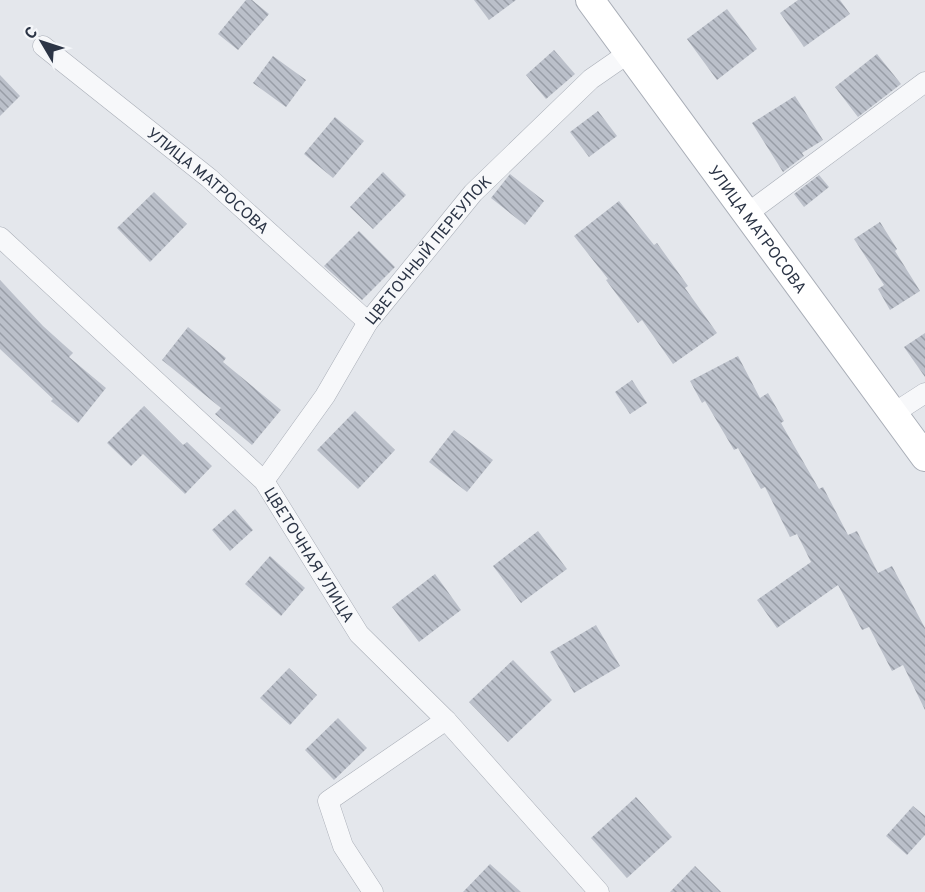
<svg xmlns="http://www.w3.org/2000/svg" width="925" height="892" viewBox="0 0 925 892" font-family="Overpass,sans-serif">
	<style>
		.building { fill: url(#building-back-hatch) }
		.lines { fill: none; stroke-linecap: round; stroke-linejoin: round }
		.minor-casing { stroke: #a9aeb7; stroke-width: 21 }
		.secondary-casing { stroke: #a9aeb7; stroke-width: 30 }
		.minor { stroke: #f7f8fa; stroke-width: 20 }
		.secondary { stroke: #fff; stroke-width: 28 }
		.labels { text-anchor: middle; stroke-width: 5; stroke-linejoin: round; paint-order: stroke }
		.street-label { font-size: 16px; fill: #2b3445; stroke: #f4f6f9 }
	</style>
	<defs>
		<pattern id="building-back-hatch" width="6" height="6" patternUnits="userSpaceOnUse" patternTransform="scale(1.5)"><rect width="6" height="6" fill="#bbc0ca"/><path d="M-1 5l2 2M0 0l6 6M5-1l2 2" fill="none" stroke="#989da6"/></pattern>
	</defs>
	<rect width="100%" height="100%" fill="#e4e7ec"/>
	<!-- building -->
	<g class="building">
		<path d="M246,0H252L269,14L238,50L218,34Z"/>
		<path d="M474,0H516L489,20Z"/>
		<path d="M798,0H840L850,14L804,47L780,13Z"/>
		<path d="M727,9L757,49L717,80L687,39Z"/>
		<path d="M554,50L575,74L546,99L526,75Z"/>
		<path d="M877,54L901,84L858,117L835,87Z"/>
		<path d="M273,56L306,80L286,107L253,83Z"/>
		<path d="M0,75L20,96L0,116Z"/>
		<path d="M795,96L823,140L802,153L804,156L783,172L752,123Z"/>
		<path d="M598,111L617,136L589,157L570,132Z"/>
		<path d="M335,117L364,141L333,178L304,154Z"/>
		<path d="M383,172L406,195L373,229L350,207Z"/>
		<path d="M510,174L544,201L525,225L491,198Z"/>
		<path d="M819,175L829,187L804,207L794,194Z"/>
		<path d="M154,192L187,224L150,262L117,228Z"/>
		<path d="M619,201L654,245L657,243L688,286L685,288L717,333L673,364L642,320L638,323L606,280L608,279L574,236Z"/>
		<path d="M880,222L897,249L895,251L920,291L890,310L878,289L884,285L854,239Z"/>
		<path d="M359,231L395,267L362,300L324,266Z"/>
		<path d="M0,280L43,326L73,353L69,357L106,388L78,423L51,401L53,399L0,349Z"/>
		<path d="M188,327L226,358L223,362L281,410L252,445L215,414L221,408L162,360Z"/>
		<path d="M925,333V377L904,347Z"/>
		<path d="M738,356L760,398L768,393L784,421L781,423L819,489L823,487L848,535L857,531L878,573L892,566L925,628V710L903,665L892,671L869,627L862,630L838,585L777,628L757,600L811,562L797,534L790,537L765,487L761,489L738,448L734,450L705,401L702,403L690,381Z"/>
		<path d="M632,380L647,403L630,414L615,392Z"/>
		<path d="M144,406L183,445L187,442L212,466L185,494L143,454L131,466L107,443Z"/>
		<path d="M355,411L395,450L358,489L317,450Z"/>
		<path d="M454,430L493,460L467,492L429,462Z"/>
		<path d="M235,509L253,530L230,551L212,530Z"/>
		<path d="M538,531L567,569L521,603L493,566Z"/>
		<path d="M270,556L305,588L281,616L245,584Z"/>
		<path d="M435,574L461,610L419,642L392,607Z"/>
		<path d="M596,625L620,666L574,693L550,652Z"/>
		<path d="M513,660L552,700L508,742L469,702Z"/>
		<path d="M289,668L317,695L290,725L260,698Z"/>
		<path d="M338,718L367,748L334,780L305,750Z"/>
		<path d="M636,797L672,837L627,878L591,838Z"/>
		<path d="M913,806L925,816V835L907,855L886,836Z"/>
		<path d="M490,864L521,892H463Z"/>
		<path d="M695,866L721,892H670Z"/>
	</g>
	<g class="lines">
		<!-- minor casing -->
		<g class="minor-casing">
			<g id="minor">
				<path id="s1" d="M43,46L209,178L368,322"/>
				<path d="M748,213L925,82"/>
				<path id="s2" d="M0,237L264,481L359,634L446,720L599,892"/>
				<path d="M894,413L925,393"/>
				<path id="s3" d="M264,481L325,396L368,322L473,193L591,79L630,52"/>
				<path d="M373,892L343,846L328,801L446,720"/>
			</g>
		</g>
		<!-- secondary casing -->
		<g class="secondary-casing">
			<g id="secondary">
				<path id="s4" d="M590,0L925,457"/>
			</g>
		</g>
		<!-- minor -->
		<use href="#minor" class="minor"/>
		<!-- secondary -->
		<use href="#secondary" class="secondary"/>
	</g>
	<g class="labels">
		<!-- street labels -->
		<g class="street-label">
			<text dy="6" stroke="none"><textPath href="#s1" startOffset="213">УЛИЦА МАТРОСОВА</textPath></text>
			<text dy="6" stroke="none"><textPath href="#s4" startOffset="284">УЛИЦА МАТРОСОВА</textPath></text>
			<text dy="6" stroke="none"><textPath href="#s3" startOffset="284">ЦВЕТОЧНЫЙ ПЕРЕУЛОК</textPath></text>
			<text dy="6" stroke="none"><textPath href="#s2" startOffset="446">ЦВЕТОЧНАЯ УЛИЦА</textPath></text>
		</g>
	</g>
	<!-- north arrow -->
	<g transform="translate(42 42) rotate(309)" stroke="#f4f6f9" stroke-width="4.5" paint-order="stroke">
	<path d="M0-4.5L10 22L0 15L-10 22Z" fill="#2b3445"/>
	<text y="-9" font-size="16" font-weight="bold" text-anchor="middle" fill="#2b3445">С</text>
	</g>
</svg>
